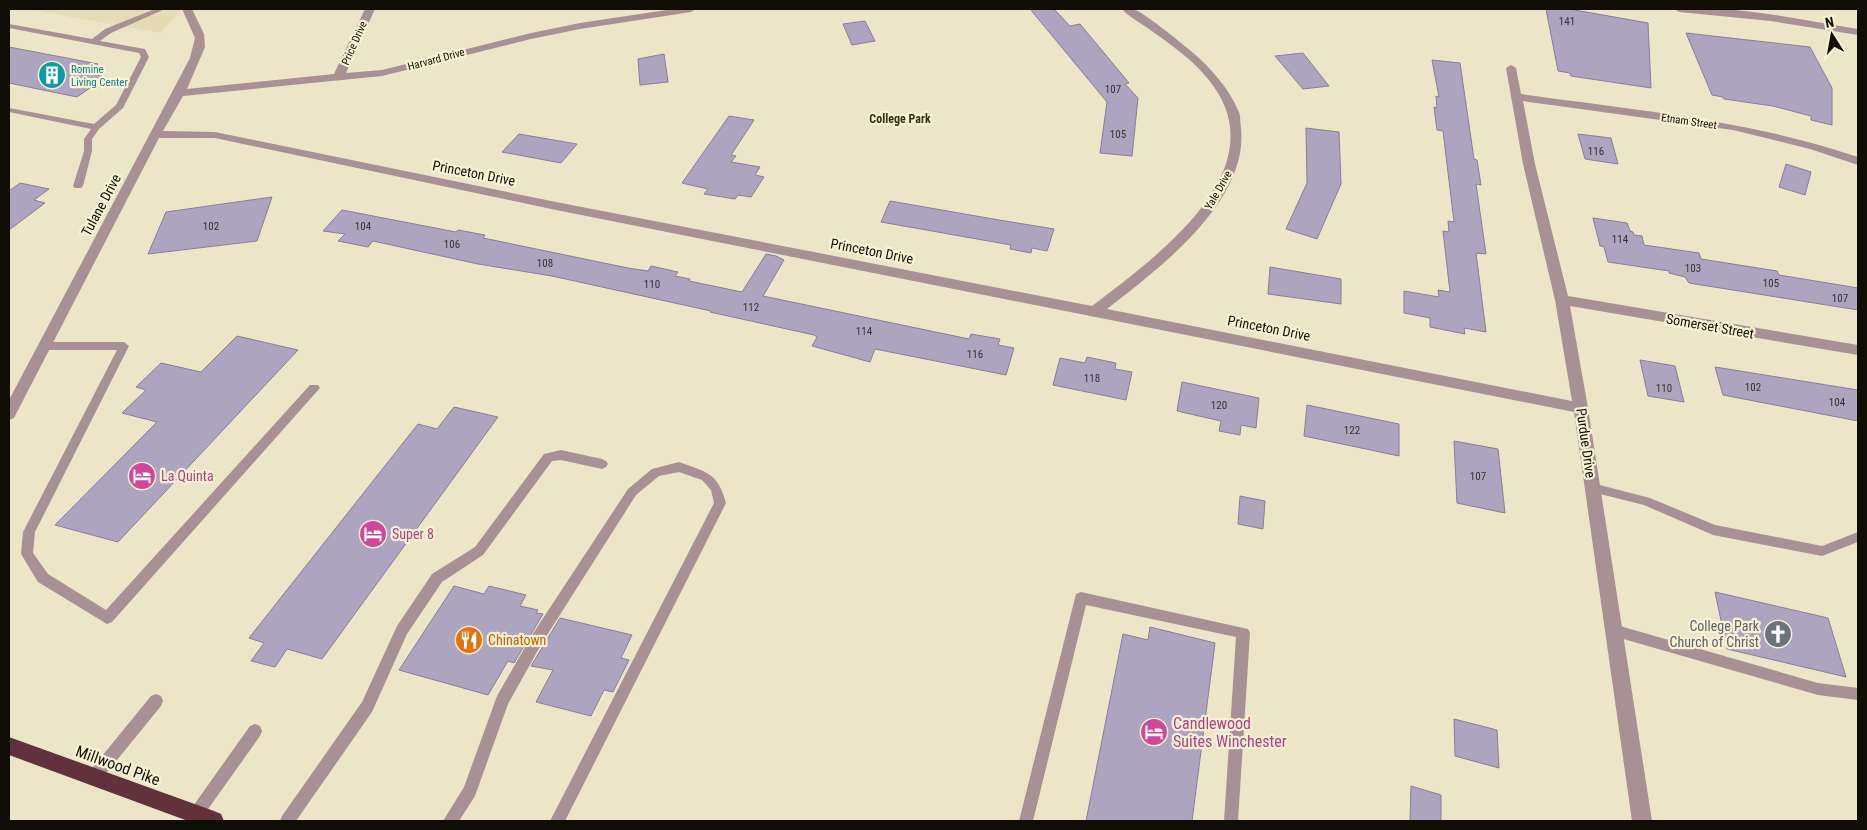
<svg xmlns="http://www.w3.org/2000/svg" width="1867" height="830" viewBox="0 0 1867 830" font-family="'Roboto Condensed',sans-serif">
	<style>
		.built { fill: #e5dcb6 }
		.building { fill: #ada4c0; stroke: #877f99 }
		.lines { fill: none; stroke-linecap: round; stroke-linejoin: round }
		.lane { fill: #a99094; fill-rule: evenodd }
		.street { fill: #a99094; fill-rule: evenodd }
		.highway { fill: #61313c; fill-rule: evenodd }
		.labels { text-anchor: middle; stroke-width: 4.5; stroke-linejoin: round; paint-order: stroke }
		.number-label { font-size: 11px; fill: #373333 }
		.far-street-label { font-size: 11px; fill: #100d04; stroke: #faf2d4 }
		.far-culture-label { font-size: 11px; fill: #0d838f; stroke: #faf2d4; text-anchor: start }
		.far-neighbourhood-label { font-size: 12px; font-weight: bold; fill: #332d14; stroke: #faf2d4 }
		.street-label { font-size: 14px; fill: #100d04; stroke: #faf2d4 }
		.hotel-label { font-size: 14px; fill: #b23c85; stroke: #faf2d4; text-anchor: start }
		.worship-label { font-size: 14px; fill: #5b616d; stroke: #faf2d4; text-anchor: end }
		.food-label { font-size: 14px; fill: #c56008; stroke: #faf2d4; text-anchor: start }
		.near-hotel-label { font-size: 16px; fill: #b23c85; stroke: #faf2d4; text-anchor: start }
		.near-street-label { font-size: 16px; fill: #100d04; stroke: #faf2d4 }
	</style>
	<rect width="100%" height="100%" fill="#ece5c7"/>
	<!-- built -->
	<path class="built" d="M27,9H182L160,33Z"/>
	<!-- building -->
	<g class="building">
		<path d="M1030,9H1054L1070,26L1080,24L1129,83L1125,84L1138,98L1132,156L1100,153L1107,102Z"/>
		<path d="M1546,9H1569L1648,23L1651,88L1571,76L1570,73L1558,71Z"/>
		<path d="M865,21L875,41L852,45L843,24Z"/>
		<path d="M1686,33L1810,47L1832,88V125L1811,120V116L1773,106L1724,99L1723,97L1712,95Z"/>
		<path d="M9,47L98,64L85,73L106,77L77,97L9,83Z"/>
		<path d="M1303,53L1329,86L1303,89L1275,56Z"/>
		<path d="M664,54L668,82L640,85L638,59Z"/>
		<path d="M1432,60L1460,63L1474,159L1477,160L1481,185L1476,184L1486,254L1476,253L1486,332L1464,328L1465,334L1430,327V318L1404,313V291L1439,297L1438,290L1450,292L1443,231L1449,232L1448,221L1454,222L1443,131L1437,130L1434,107L1437,108L1436,96L1439,97Z"/>
		<path d="M729,116L754,120L731,155L736,156L731,162L760,167L755,175L764,177L751,197L738,195L735,199L704,194L708,189L682,183Z"/>
		<path d="M1306,128L1339,132L1341,184L1317,239L1286,229L1307,183Z"/>
		<path d="M519,134L577,144L561,163L502,152Z"/>
		<path d="M1578,134L1611,138L1618,164L1585,159Z"/>
		<path d="M1786,164L1811,172L1805,195L1779,187Z"/>
		<path d="M20,183L49,189L34,200L45,203L9,230V191Z"/>
		<path d="M272,197L257,241L148,254L166,212Z"/>
		<path d="M890,201L999,220L1054,229L1047,251L1032,248L1031,253L1010,249L1011,245L881,222Z"/>
		<path d="M342,210L456,232L458,230L485,235L483,238L628,268L648,271L651,266L678,272L675,276L690,279L689,281L742,292L766,254L776,256L784,260L763,296L969,339L971,334L1000,339L998,345L1014,348L1006,375L875,349L870,362L812,346L817,337L814,335L710,312L711,311L552,276L478,264L373,241L368,247L338,241L345,234L323,231Z"/>
		<path d="M1593,218L1627,223L1630,231L1633,232L1634,235L1642,236L1644,245L1699,253L1701,259L1777,271L1779,275L1858,288V310L1689,283L1685,277L1669,273V271L1608,262L1604,247L1600,246Z"/>
		<path d="M1270,267L1341,279V304L1268,294Z"/>
		<path d="M237,336L298,350L118,542L55,525L157,422L122,413L146,390L136,387L161,363L201,372Z"/>
		<path d="M1087,357L1116,363L1115,369L1132,372L1126,400L1053,385L1060,358L1085,363Z"/>
		<path d="M1640,360L1675,366L1684,402L1648,396Z"/>
		<path d="M1715,367L1858,390V421L1723,395Z"/>
		<path d="M1182,382L1259,398L1256,428L1241,425L1240,435L1219,431L1221,421L1177,411Z"/>
		<path d="M1307,405L1399,424V456L1304,436Z"/>
		<path d="M454,407L498,417L322,659L287,649L275,667L251,661L264,643L249,638L418,424L437,429Z"/>
		<path d="M1454,441L1498,449L1505,513L1457,503Z"/>
		<path d="M1240,496L1265,501L1263,529L1238,524Z"/>
		<path d="M454,586L484,594L489,586L526,595L520,606L538,610L536,613L543,614L514,663L508,661L488,695L399,670Z"/>
		<path d="M1715,592L1828,618L1846,677L1727,649Z"/>
		<path d="M560,618L632,635L621,658L629,660L613,692L604,690L591,716L536,702L553,670L531,666Z"/>
		<path d="M1150,627L1215,643L1192,821H1086L1123,634L1148,640Z"/>
		<path d="M1454,719L1497,730L1499,768L1455,756Z"/>
		<path d="M1411,786L1441,795V821H1410Z"/>
	</g>
	<g class="lines">
		<!-- lane -->
		<g class="lane">
			<path d="M155,9H165L111,33L100,41L145,49L149,57L123,108L99,129L92,139V151L83,186L81,188H75L73,186L84,151V139L91,129L9,112V108L94,124L116,105L141,57L139,53L9,28V24L92,39L105,29Z"/>
			<path d="M44,342H124L129,346L35,532L33,553L48,574L106,610L310,385H318L320,388L112,622L107,624L38,582L21,554L23,532L117,350H44L39,346Z"/>
			<path d="M561,450L602,459L606,461L608,464L606,467L602,469L561,460L552,461L483,555L442,582L407,634L372,712L296,821H280L282,816L362,702L397,626L432,574L475,547L544,454Z"/>
			<path d="M679,462C707,472 718,473 726,503L565,821H550L714,503L711,490L702,480L679,472L659,476L636,495L542,643L508,704L475,796L459,821H443L464,787L497,696L532,635L628,489L652,469Z"/>
			<path d="M1592,483L1650,498L1715,525L1822,546L1858,532V542L1822,556L1713,535L1644,505L1588,491L1586,488L1588,485Z"/>
			<path d="M1081,592L1248,629L1250,633L1238,821H1224L1236,637L1086,605L1033,821H1019L1075,598L1076,594Z"/>
			<path d="M1613,624L1818,683L1858,688V700L1818,695L1613,636L1608,634L1606,630L1608,626Z"/>
			<path d="M156,694L161,696L163,701L161,706L99,782L94,784L89,782L87,777L89,772L151,696Z"/>
			<path d="M255,724L260,726L262,731L260,736L201,819L196,821L191,819L189,814L191,809L250,726Z"/>
		</g>
		<!-- street -->
		<g class="street">
			<path d="M182,9H192L204,34L205,47L187,89L334,74L365,9H375L346,73L382,70L531,33L580,23L673,9H696L691,12L580,29L531,39L382,76L183,96L163,131L215,132L556,202L1092,306C1156,257 1282,168 1208,79C1192,59 1170,44 1149,29C1141,23 1129,17 1122,9C1125,9 1130,8 1133,9C1144,12 1181,43 1191,51C1210,67 1228,87 1238,110C1241,115 1240,123 1241,128C1249,202 1158,269 1107,309L1572,401L1555,300L1523,164L1506,68L1511,65L1516,68L1521,94C1635,110 1749,120 1858,157V165L1810,149L1733,130L1523,101L1535,164L1568,296L1858,345V355L1570,306L1588,408L1652,821H1632L1574,412L556,210L215,138H159L16,414L14,418L9,420V400L190,58L195,38Z"/>
			<path d="M1674,9C1735,5 1798,19 1858,29V35L1771,21L1679,12Z"/>
		</g>
		<!-- highway -->
		<path class="highway" d="M9,737L214,811L221,814L224,821H188L9,755Z"/>
	</g>
	<!-- icons -->
	<defs>
		<g id="building-disc" transform="scale(1.4375)"><circle r="9.5" fill="#0f9aa8" stroke="#faf2d4"/><path d="M-4-6H4V6H1V3H-1V6H-4ZM-2.5-4.3h1.7v1.8h-1.7ZM.8-4.3h1.7v1.8H.8ZM-2.5-1h1.7V.8h-1.7ZM.8-1h1.7V.8H.8Z" fill="#fff"/></g>
		<g id="hotel-disc" transform="scale(1.4375)"><circle r="9.5" fill="#d1479c" stroke="#faf2d4"/><path d="M-6-4.5h1.5V1H6V5H4.5V3h-9V5H-6ZM-4 0a1.8 1.8 0 1 1 3.6 0ZM.5 0V-2.5h3Q6-2.5 6 0Z" fill="#fff"/></g>
		<g id="church-disc" transform="scale(1.4375)"><circle r="9.5" fill="#6b7280" stroke="#faf2d4"/><path d="M-1.2-6h2.4v3.5h3.3v2.4h-3.3V6h-2.4V-.1h-3.3v-2.4h3.3Z" fill="#fff"/></g>
		<g id="restaurant-disc" transform="scale(1.4375)"><circle r="9.5" fill="#e8710a" stroke="#faf2d4"/><path d="M-5-6h1v4h1v-4h1v4h1v-4h1v5L-1.5 .5V6h-2V.5L-5-1ZM5-6V6H3V1.5H1.5Q1.5-4 5-6Z" fill="#fff"/></g>
	</defs>
	<g fill-rule="evenodd">
		<use href="#building-disc" x="52" y="75"/>
		<use href="#hotel-disc" x="142" y="476"/>
		<use href="#hotel-disc" x="373" y="534"/>
		<use href="#church-disc" x="1778" y="634"/>
		<use href="#restaurant-disc" x="469" y="640"/>
		<use href="#hotel-disc" x="1154" y="732"/>
	</g>
	<g class="labels">
		<!-- number labels -->
		<g class="number-label">
			<text x="1567" y="25">141</text>
			<text x="1113" y="93">107</text>
			<text x="1118" y="138">105</text>
			<text x="1596" y="155">116</text>
			<text x="211" y="230">102</text>
			<text x="363" y="230">104</text>
			<text x="1620" y="243">114</text>
			<text x="452" y="248">106</text>
			<text x="545" y="267">108</text>
			<text x="1693" y="272">103</text>
			<text x="1771" y="287">105</text>
			<text x="652" y="288">110</text>
			<text x="1840" y="302">107</text>
			<text x="751" y="311">112</text>
			<text x="864" y="335">114</text>
			<text x="975" y="358">116</text>
			<text x="1092" y="382">118</text>
			<text x="1753" y="391">102</text>
			<text x="1664" y="392">110</text>
			<text x="1837" y="406">104</text>
			<text x="1219" y="409">120</text>
			<text x="1352" y="434">122</text>
			<text x="1478" y="480">107</text>
		</g>
		<!-- far-street labels -->
		<g class="far-street-label">
			<text transform="translate(354 43) rotate(-66)" y="4">Price Drive</text>
			<text transform="translate(436 59) rotate(-15)" y="4">Harvard Drive</text>
			<text transform="translate(1689 121) rotate(8)" y="4">Etnam Street</text>
			<text transform="translate(1218 190) rotate(-60)" y="4">Yale Drive</text>
		</g>
		<!-- far-culture labels -->
		<g class="far-culture-label">
			<text x="71" y="73">Romine<tspan x="71" dy="13">Living Center</tspan></text>
		</g>
		<!-- far-neighbourhood labels -->
		<g class="far-neighbourhood-label">
			<text x="900" y="123">College Park</text>
		</g>
		<!-- street labels -->
		<g class="street-label">
			<text transform="translate(474 173) rotate(11)" y="5">Princeton Drive</text>
			<text transform="translate(101 205) rotate(-62)" y="5">Tulane Drive</text>
			<text transform="translate(872 251) rotate(11)" y="5">Princeton Drive</text>
			<text transform="translate(1710 326) rotate(10)" y="5">Somerset Street</text>
			<text transform="translate(1269 328) rotate(11)" y="5">Princeton Drive</text>
			<text transform="translate(1586 443) rotate(82)" y="5">Purdue Drive</text>
		</g>
		<!-- hotel labels -->
		<g class="hotel-label">
			<text x="161" y="481">La Quinta</text>
			<text x="392" y="539">Super 8</text>
		</g>
		<!-- worship labels -->
		<g class="worship-label">
			<text x="1759" y="631">College Park<tspan x="1759" dy="16">Church of Christ</tspan></text>
		</g>
		<!-- food labels -->
		<g class="food-label">
			<text x="488" y="645">Chinatown</text>
		</g>
		<!-- near-hotel labels -->
		<g class="near-hotel-label">
			<text x="1173" y="729">Candlewood<tspan x="1173" dy="18">Suites Winchester</tspan></text>
		</g>
		<!-- near-street labels -->
		<g class="near-street-label">
			<text transform="translate(118 765) rotate(20)" y="6">Millwood Pike</text>
		</g>
	</g>
	<!-- border -->
	<rect width="1867" height="830" fill="none" stroke="#100d04" stroke-width="20"/>
	<!-- north arrow -->
	<g transform="translate(1832 35) rotate(349)" stroke="#faf2d4" stroke-width="4" paint-order="stroke">
	<path d="M0-4L9 19L0 12L-9 19Z" fill="#100d04"/>
	<text y="-8" font-size="14" font-weight="bold" text-anchor="middle" fill="#100d04">N</text>
	</g>
</svg>
